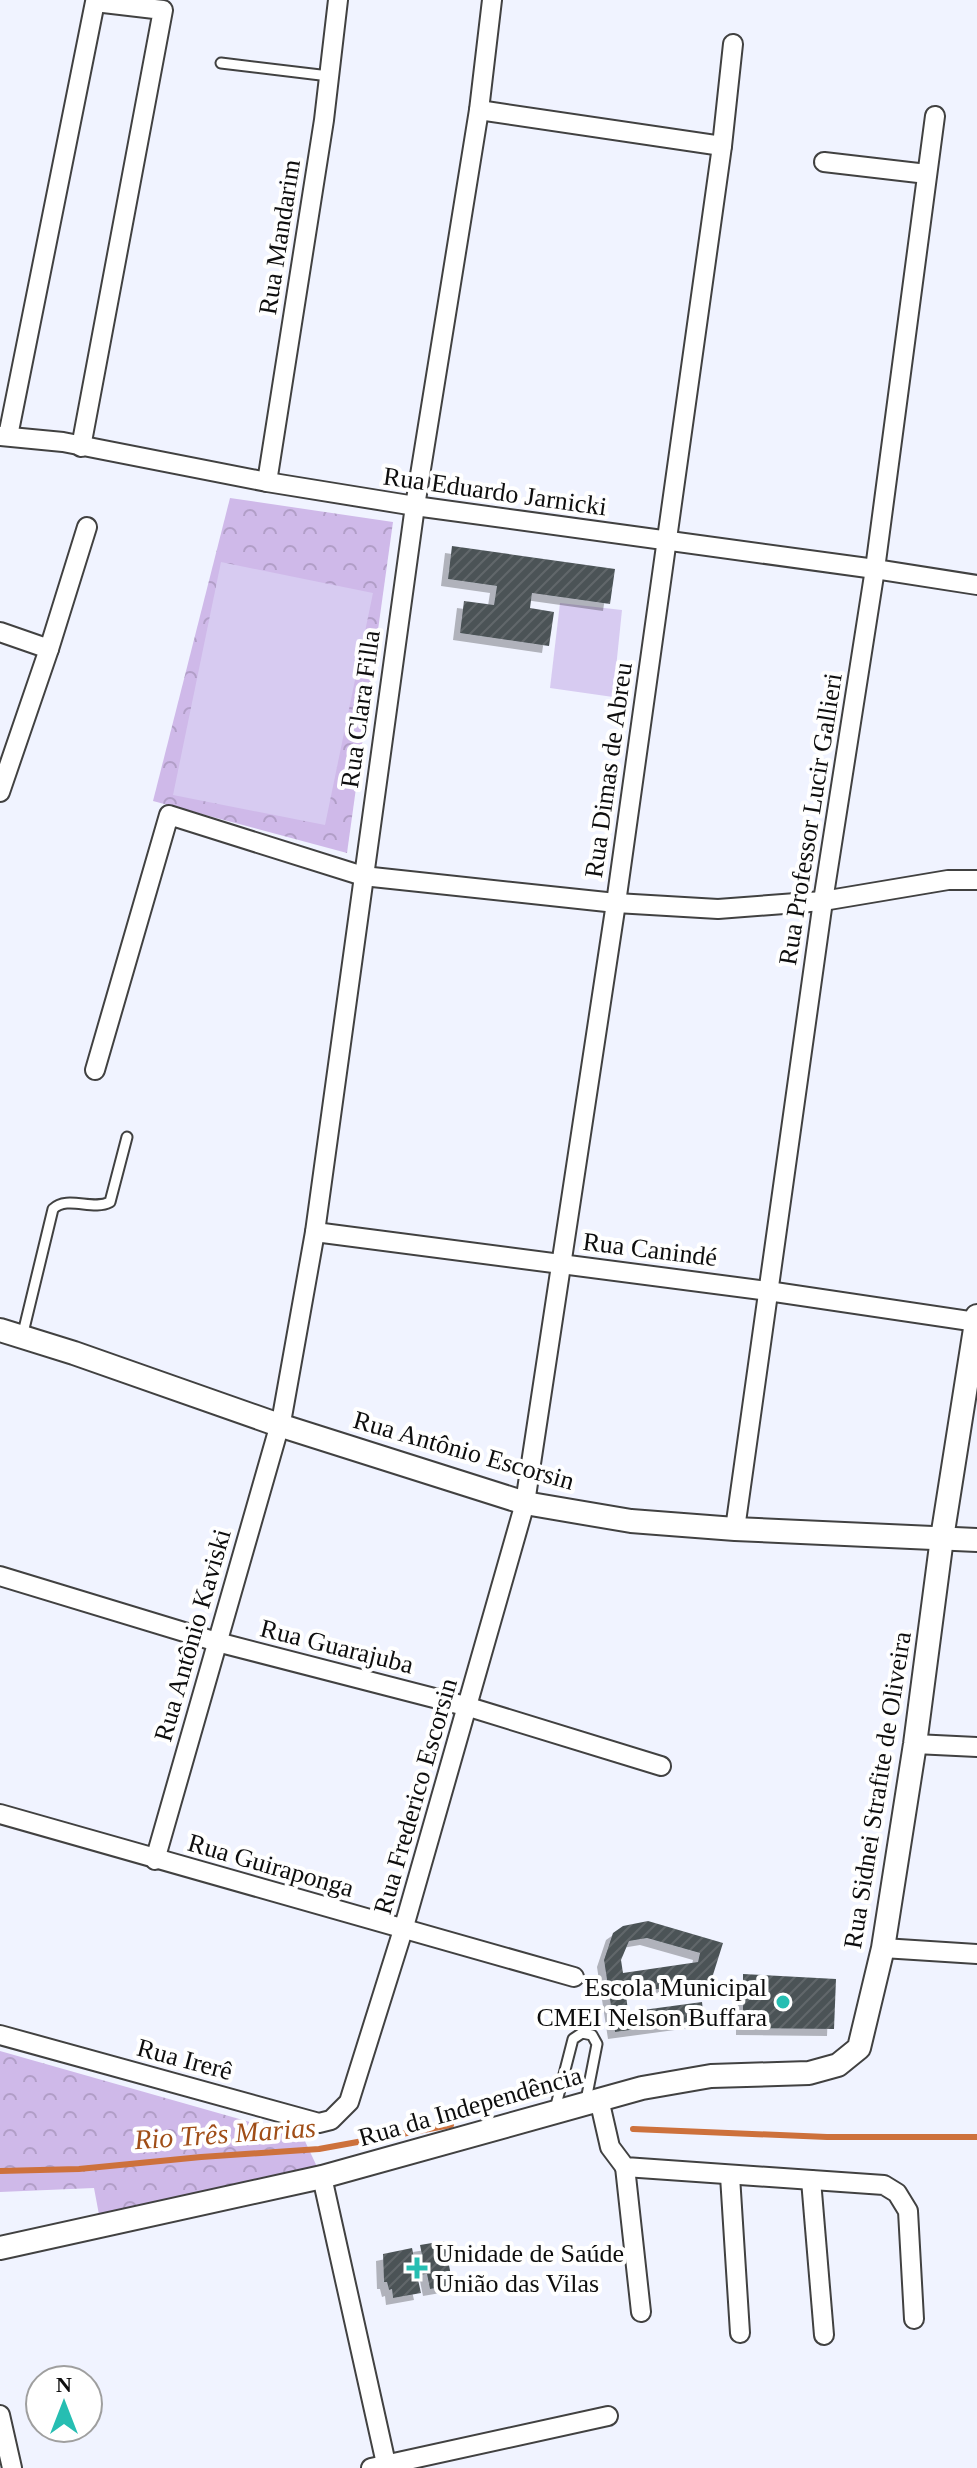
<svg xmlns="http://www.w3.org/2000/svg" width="977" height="2468" viewBox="0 0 977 2468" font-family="Georgia,serif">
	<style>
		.park { fill: url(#park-crowns) }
		.pitch { fill: #d7cbf1 }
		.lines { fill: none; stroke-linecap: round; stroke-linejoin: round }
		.stream { stroke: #cd713c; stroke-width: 6 }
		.building { fill: url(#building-hatch); fill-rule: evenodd; filter: url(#shadow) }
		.service-casing { stroke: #414141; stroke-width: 13 }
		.minor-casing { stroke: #414141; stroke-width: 22 }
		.tertiary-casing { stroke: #414141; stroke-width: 26 }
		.service { stroke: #fff; stroke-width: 9 }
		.minor { stroke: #fff; stroke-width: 18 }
		.tertiary { stroke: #fff; stroke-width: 22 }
		.poi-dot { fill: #26beb2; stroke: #fff; stroke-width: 3 }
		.labels { text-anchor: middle; stroke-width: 8; stroke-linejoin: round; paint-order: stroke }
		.street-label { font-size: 26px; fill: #0e0e0e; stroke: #fff }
		.poi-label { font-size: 26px; fill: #0e0e0e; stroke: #fff; text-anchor: end }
		.water-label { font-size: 28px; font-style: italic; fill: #a04e17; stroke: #fff }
	</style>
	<defs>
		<pattern id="park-crowns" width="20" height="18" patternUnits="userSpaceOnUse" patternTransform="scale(2)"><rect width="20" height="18" fill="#cfb9e9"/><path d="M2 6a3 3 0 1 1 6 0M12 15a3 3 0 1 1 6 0" fill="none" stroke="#b19ec7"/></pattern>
		<pattern id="building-hatch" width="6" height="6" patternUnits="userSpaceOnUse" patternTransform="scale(2)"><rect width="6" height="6" fill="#4b5357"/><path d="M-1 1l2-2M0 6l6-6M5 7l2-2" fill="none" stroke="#61676a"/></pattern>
		<filter id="shadow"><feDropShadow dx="-7" dy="7" stdDeviation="0" flood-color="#0004"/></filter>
	</defs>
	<rect width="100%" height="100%" fill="#f0f3ff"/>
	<!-- park -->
	<g class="park">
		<path d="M230,498L393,522L347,853L153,801Z"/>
		<path d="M0,2051L303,2137L320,2173L100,2220L94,2188L0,2192Z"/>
	</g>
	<!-- pitch -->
	<g class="pitch">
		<path d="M221,562L373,593L325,825L173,795Z"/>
		<path d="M560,603L622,610L613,697L550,688Z"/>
	</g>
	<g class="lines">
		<!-- stream -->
		<g class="stream">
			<path d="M633,2129L827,2137H977"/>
			<path d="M0,2171L79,2169L201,2157L319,2149L451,2125"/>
		</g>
	</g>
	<!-- building -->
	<g class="building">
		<path d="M452,546L615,569L610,604L532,593L530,608L554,612L549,646L460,633L464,601L494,605L497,586L448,579Z"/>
		<path d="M648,1921L723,1943L712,1978L715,1980L626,1994L628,2012L702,2002L704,2020L615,2032L604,1960L613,1933L623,1926ZM647,1938L700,1953L698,1962L623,1973L621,1960L629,1941Z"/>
		<path d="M743,1974L836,1979L834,2029L743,2028Z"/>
		<path d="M444,2241L453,2285L430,2289L427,2274L417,2275L421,2293L393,2298L392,2289L389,2290L387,2282H384L383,2254L412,2248L414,2257L422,2255L420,2245Z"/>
	</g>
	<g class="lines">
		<!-- service casing -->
		<g class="service-casing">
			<g id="service">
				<path d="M221,63L329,76"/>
				<path d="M22,1337L53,1209C67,1195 93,1211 110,1202L127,1137"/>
				<path d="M555,2109L573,2039L582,2033L592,2035L597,2044L586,2100"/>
			</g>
		</g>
		<!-- minor casing -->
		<g class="minor-casing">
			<g id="minor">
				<path d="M479,110L722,146"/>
				<path d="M824,162L927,174"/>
				<path d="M0,436L63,442L267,482L415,506L875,569L977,585"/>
				<path d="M8,436L95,2L163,10L81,447"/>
				<path d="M267,482L324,120L338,0"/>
				<path d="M0,632L49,649"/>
				<path d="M0,792L49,649L87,527"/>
				<path d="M95,1070L169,815L363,876L616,903L718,909L823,901L948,880H977"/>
				<path d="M315,1232L768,1291L977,1322"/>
				<path d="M735,1529L823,901L875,569L935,116"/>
				<path d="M0,1576L217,1642L469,1707L661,1766"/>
				<path d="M915,1744L977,1747"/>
				<path d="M0,1814L574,1977"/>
				<path d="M155,1860L282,1417L315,1232L415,506L479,110L492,0"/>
				<path d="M883,1948L977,1954"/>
				<path d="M0,2035L319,2123L331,2120L349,2102L403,1930L525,1503L616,903L722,146L733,44"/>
				<path d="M599,2099L610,2147L625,2167L884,2185L897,2193L908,2211L914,2319"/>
				<path d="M625,2167L641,2312"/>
				<path d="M730,2176L740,2333"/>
				<path d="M322,2177L387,2468"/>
				<path d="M811,2180L824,2335"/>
				<path d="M0,2415L12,2468"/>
				<path d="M371,2468L608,2416"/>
			</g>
		</g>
		<!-- tertiary casing -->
		<g class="tertiary-casing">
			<g id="tertiary">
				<path d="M0,1330L74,1353L279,1425L525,1503L631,1521L735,1529L977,1540"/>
				<path d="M0,2248L322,2177L642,2088L711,2076L809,2073L838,2065L859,2048L883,1948L915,1744L942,1538L977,1316"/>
			</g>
		</g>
		<!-- service -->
		<use href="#service" class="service"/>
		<!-- minor -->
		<use href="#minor" class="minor"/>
		<!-- tertiary -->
		<use href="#tertiary" class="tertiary"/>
	</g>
	<!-- markers -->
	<g class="poi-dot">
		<circle cx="783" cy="2002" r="8"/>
		<path d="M413 2256h8v8h8v8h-8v8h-8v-8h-8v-8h8z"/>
	</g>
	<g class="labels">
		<!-- street labels -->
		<g class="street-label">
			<text transform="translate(279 237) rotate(-81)" y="9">Rua Mandarim</text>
			<text transform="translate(495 491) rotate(8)" y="9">Rua Eduardo Jarnicki</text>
			<text transform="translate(360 709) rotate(-82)" y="9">Rua Clara Filla</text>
			<text transform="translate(608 770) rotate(-82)" y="9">Rua Dimas de Abreu</text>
			<text transform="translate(810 819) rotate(-81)" y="9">Rua Professor Lucir Gallieri</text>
			<text transform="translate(650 1249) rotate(7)" y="9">Rua Canindé</text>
			<text transform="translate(464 1450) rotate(16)" y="9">Rua Antônio Escorsin</text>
			<text transform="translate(192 1635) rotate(-74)" y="9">Rua Antônio Kaviski</text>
			<text transform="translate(337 1646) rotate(14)" y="9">Rua Guarajuba</text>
			<text transform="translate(877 1790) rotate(-81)" y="9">Rua Sidnei Strafite de Oliveira</text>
			<text transform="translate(415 1796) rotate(-74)" y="9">Rua Frederico Escorsin</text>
			<text transform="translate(271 1865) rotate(16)" y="9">Rua Guiraponga</text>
			<text transform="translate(185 2059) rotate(15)" y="9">Rua Irerê</text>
			<text transform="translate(470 2106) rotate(-16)" y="9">Rua da Independência</text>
		</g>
		<!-- poi labels -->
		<g class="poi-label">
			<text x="767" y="1996">Escola Municipal<tspan x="767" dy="30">CMEI Nelson Buffara</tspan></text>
			<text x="435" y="2262" text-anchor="start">Unidade de Saúde<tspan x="435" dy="30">União das Vilas</tspan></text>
		</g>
		<!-- water labels -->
		<g class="water-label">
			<text transform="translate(225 2133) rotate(-4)" y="10">Rio Três Marias</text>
		</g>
	</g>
	<!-- north arrow -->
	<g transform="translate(64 2404)"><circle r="38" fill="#ffffff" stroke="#9f9f9f" stroke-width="2"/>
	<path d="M0-6L14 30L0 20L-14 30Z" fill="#26beb2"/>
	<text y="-12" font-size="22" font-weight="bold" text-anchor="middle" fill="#0e0e0e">N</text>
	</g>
</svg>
